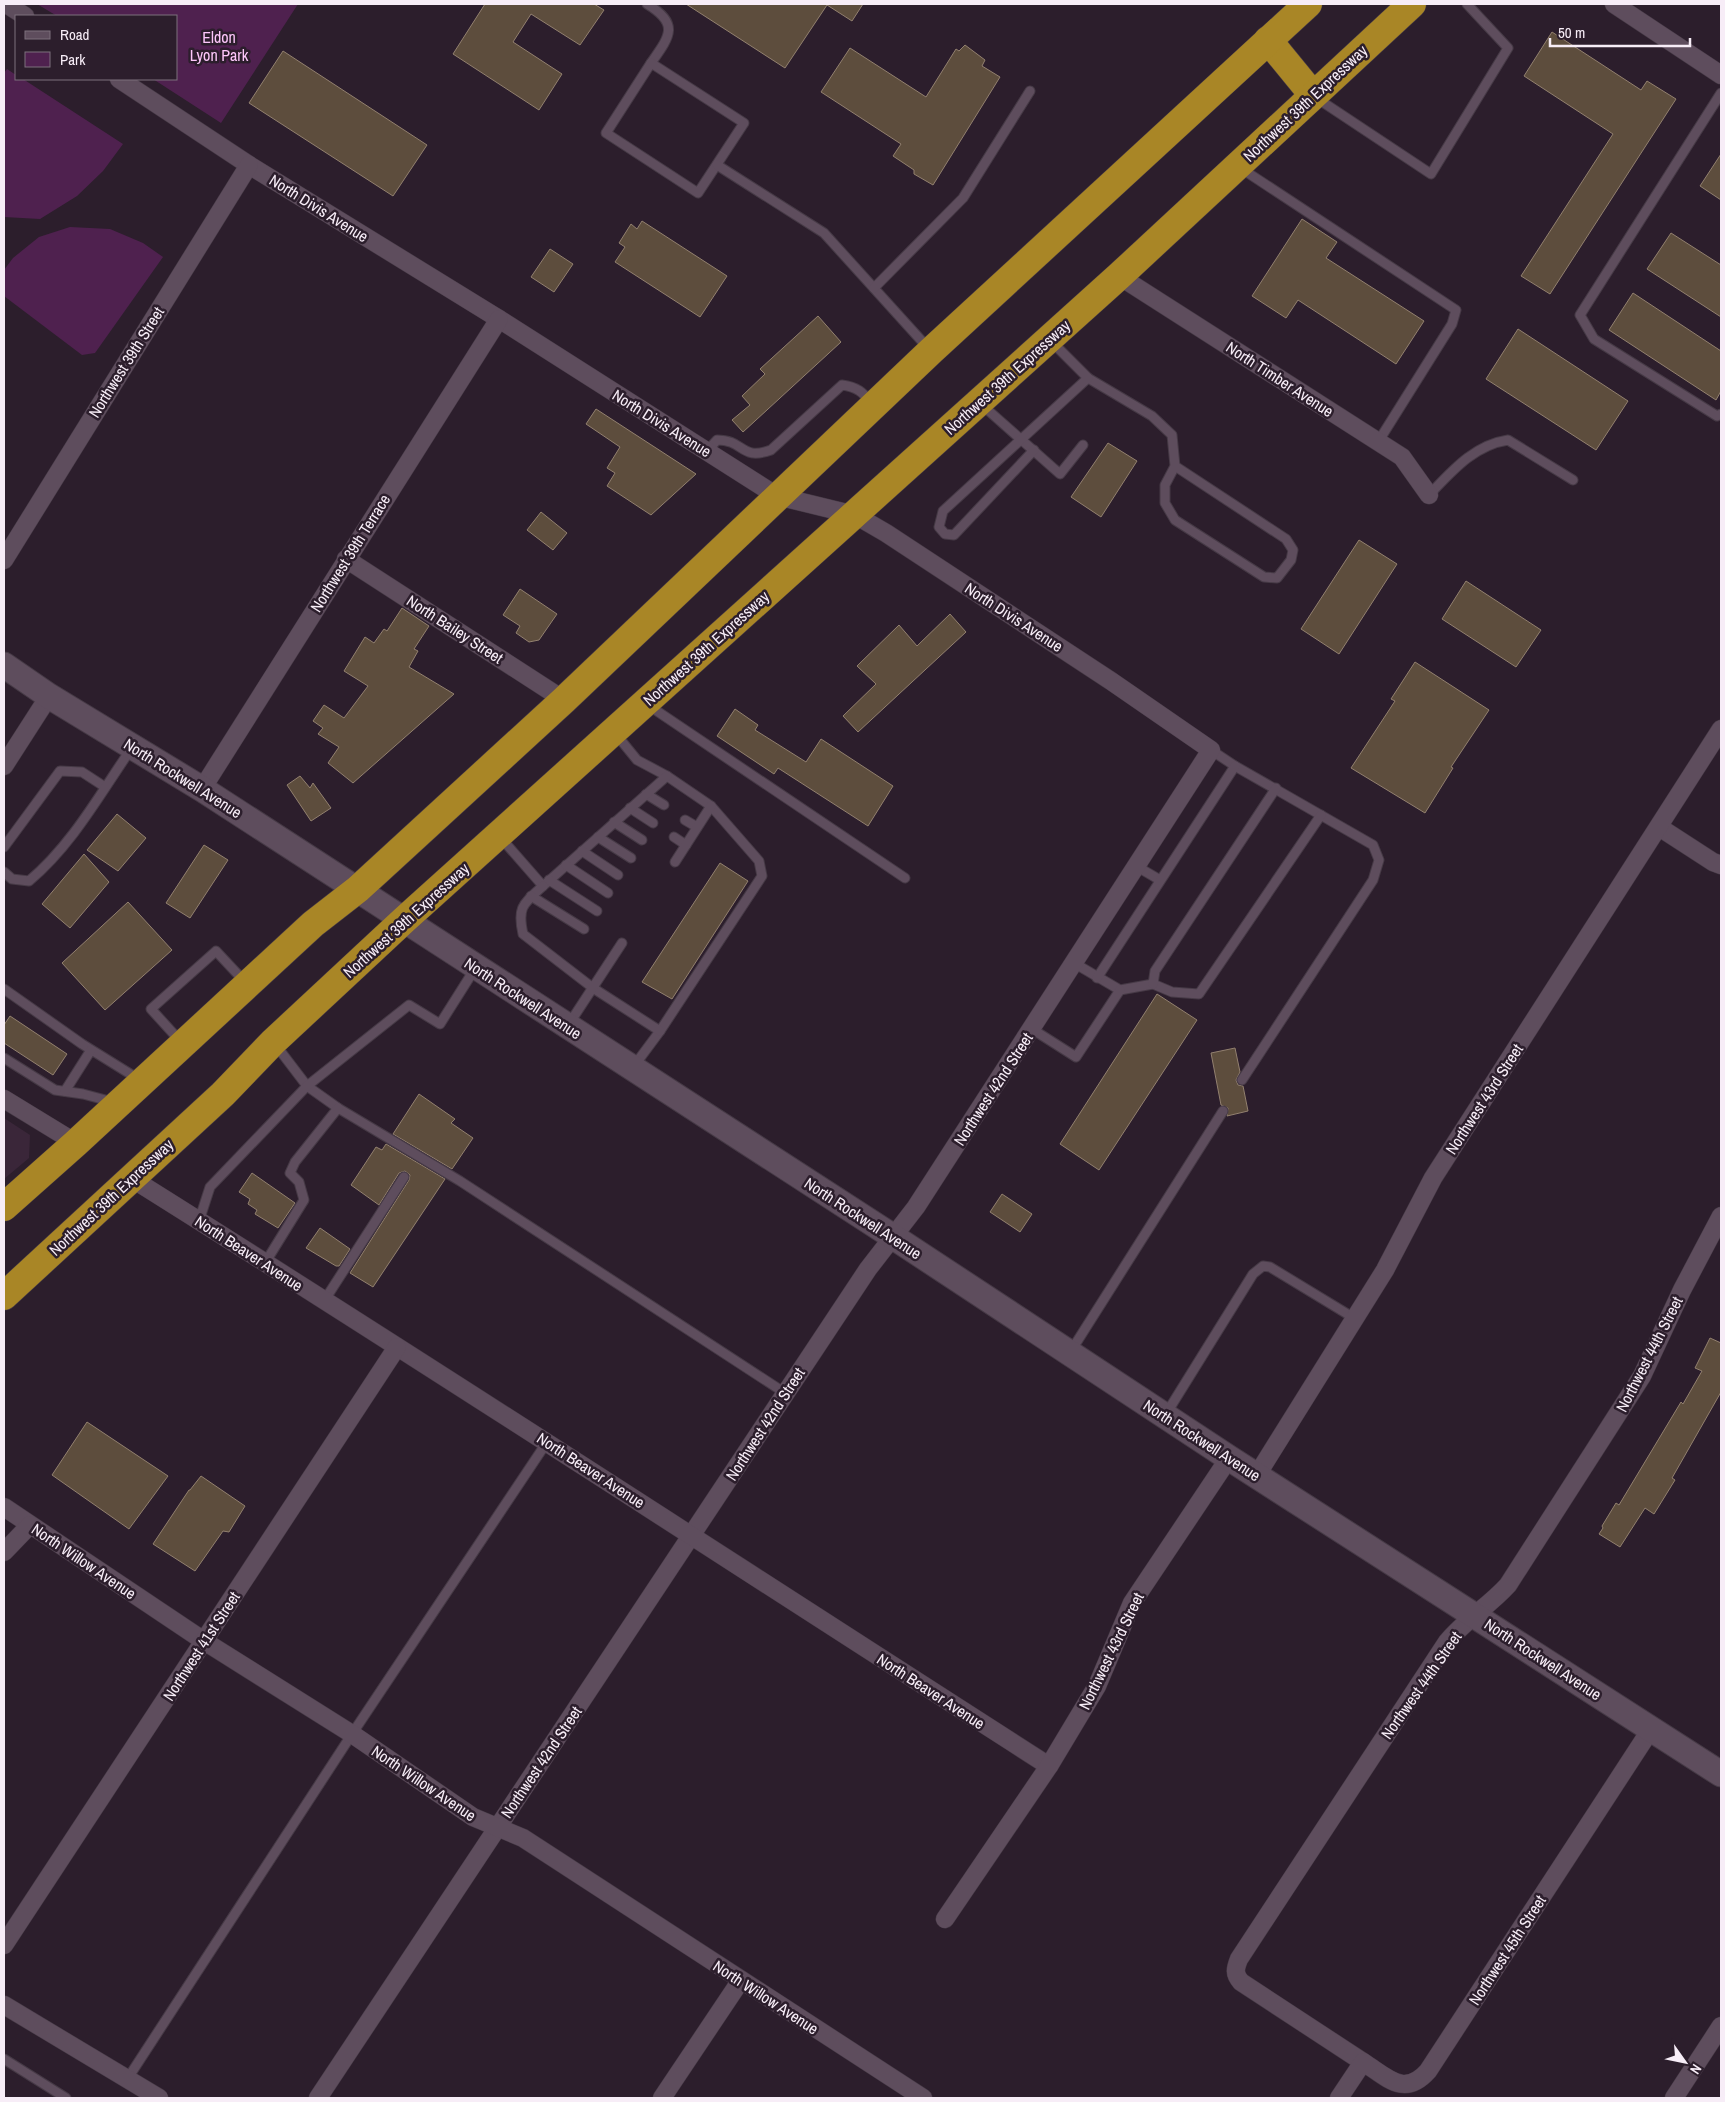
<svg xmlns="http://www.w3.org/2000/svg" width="1725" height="2102" viewBox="0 0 1725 2102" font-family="'Archivo Narrow',sans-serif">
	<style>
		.built { fill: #3a2639 }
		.green { fill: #4f214f }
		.building { fill: #5d4d3d; stroke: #92806f }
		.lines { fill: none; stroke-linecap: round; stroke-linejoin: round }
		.lane-casing { stroke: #463a46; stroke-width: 11 }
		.street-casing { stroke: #463a46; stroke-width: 19 }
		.secondary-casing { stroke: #463a46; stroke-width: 27 }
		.highway-casing { stroke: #463a46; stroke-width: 29 }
		.lane { stroke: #5e4d5d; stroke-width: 9 }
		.street { stroke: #5e4d5d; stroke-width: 18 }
		.secondary { stroke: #5e4d5d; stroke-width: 25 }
		.highway { stroke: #a98626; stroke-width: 28 }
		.labels { text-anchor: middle; stroke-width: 5; stroke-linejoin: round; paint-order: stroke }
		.park-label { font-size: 16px; fill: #fdc7fb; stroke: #2c1e2c }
		.street-label { font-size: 16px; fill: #f7edf7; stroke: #2c1e2c }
	</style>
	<rect width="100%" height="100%" fill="#2c1e2c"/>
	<!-- built -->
	<path class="built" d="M4,1118L30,1135L29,1158L4,1179Z"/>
	<!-- green -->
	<g class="green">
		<path d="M37,4H298L221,123L153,79H176V16H57Z"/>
		<path d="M7,69L16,75V79H23L123,144L103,171L77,196L40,219L4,217V73Z"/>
		<path d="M70,227L110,229L143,243L163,257L95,353L82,355L4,296V270L13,258L39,237Z"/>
	</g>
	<!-- building -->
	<g class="building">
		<path d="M485,4H594L604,10L580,45L531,14L513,42L562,74L539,110L453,54Z"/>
		<path d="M686,4H863L852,21L827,5L785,68Z"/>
		<path d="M1552,32L1641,90L1647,81L1676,99L1550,294L1521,276L1613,134L1524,76Z"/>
		<path d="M965,45L985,60L982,66L1000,77L933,185L914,174V170L893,156L901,144L821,92L850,48L926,97L956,49L959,51Z"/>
		<path d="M283,51L427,145L393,196L249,103Z"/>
		<path d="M1721,154V200L1700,186Z"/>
		<path d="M1302,219L1337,242L1326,258L1424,321L1396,364L1298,300L1286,318L1252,296Z"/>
		<path d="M642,221L727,276L700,317L615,262L625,247L619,243L631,224L637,229Z"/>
		<path d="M1671,233L1721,265V317L1647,269Z"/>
		<path d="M550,249L573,264L554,292L531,277Z"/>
		<path d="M1633,293L1721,351V391L1716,400L1609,330Z"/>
		<path d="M818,316L841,342L743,432L732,420L750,405L742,396L765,374L760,369Z"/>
		<path d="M1518,329L1628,401L1596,450L1486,379Z"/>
		<path d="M596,409L696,474L651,515L607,486L615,473L607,468L620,447L586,424Z"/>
		<path d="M1108,443L1137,461L1101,517L1071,497Z"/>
		<path d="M541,512L567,533L553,550L527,530Z"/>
		<path d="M1359,540L1397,564L1339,654L1301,629Z"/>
		<path d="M1466,581L1541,630L1516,667L1442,619Z"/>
		<path d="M520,589L557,614L539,640L529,642L516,633L520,626L503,615Z"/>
		<path d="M402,608L429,626L414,649L418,651L409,667L454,694L353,783L328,763L339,747L318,734L323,728L313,721L324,705L344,718L368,686L344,671L365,637L374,643L384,629L387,631Z"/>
		<path d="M950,614L966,632L858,732L843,716L876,684L857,666L899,625L917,646Z"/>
		<path d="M1415,662L1489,710L1451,767L1453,768L1425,813L1351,768L1395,701L1391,699Z"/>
		<path d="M735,709L758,725L755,730L806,762L821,739L893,786L868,826L778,768L774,774L717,736Z"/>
		<path d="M300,776L310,788L313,783L331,808L311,821L287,785Z"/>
		<path d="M117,814L146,838L118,871L87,850Z"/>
		<path d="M204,845L228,860L190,918L166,903Z"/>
		<path d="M84,854L109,882L70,928L42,904Z"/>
		<path d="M720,863L748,881L672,999L642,982Z"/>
		<path d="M128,902L172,950L105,1010L62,963Z"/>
		<path d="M1157,994L1197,1020L1099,1170L1060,1144Z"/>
		<path d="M10,1016L67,1054L53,1075L4,1043V1025Z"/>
		<path d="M1235,1048L1240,1072L1236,1080L1238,1085L1243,1086L1248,1111L1227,1116L1228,1108L1221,1105L1211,1053Z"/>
		<path d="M419,1094L455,1119L451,1123L473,1138L452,1169L393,1134Z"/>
		<path d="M386,1144L445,1179L373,1287L350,1273L409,1180L410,1175L405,1171L399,1173L379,1205L351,1185L376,1147L382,1150Z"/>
		<path d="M252,1173L295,1203L278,1228L255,1214L257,1210L248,1204L250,1199L239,1192Z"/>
		<path d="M1002,1194L1032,1214L1020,1232L990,1212Z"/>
		<path d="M320,1228L350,1249L339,1266H336L306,1248Z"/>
		<path d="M1710,1338L1721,1343V1392L1672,1478L1675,1480L1654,1514L1645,1508L1620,1547L1599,1534L1603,1528L1602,1526L1616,1503L1619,1505L1681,1402L1683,1404L1702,1371L1695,1368Z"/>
		<path d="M87,1422L168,1476L129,1529L52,1475Z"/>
		<path d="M201,1476L245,1506L229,1532L223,1531L195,1571L153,1544L189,1490H190Z"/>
	</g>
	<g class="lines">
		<!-- lane casing -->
		<g class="lane-casing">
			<g id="lane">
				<path d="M647,4C680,24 670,36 651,63"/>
				<path d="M651,63L744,123L698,193L606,133Z"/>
				<path d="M1721,93L1580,315L1594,339L1717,416L1721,414"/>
				<path d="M1315,97L1431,174L1508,48L1467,4"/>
				<path d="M717,165L824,233L929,349"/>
				<path d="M1239,167L1456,310L1452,324L1378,442"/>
				<path d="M874,288L963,198L1030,91"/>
				<path d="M1088,378L1152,416L1172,435L1175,466L1286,539L1293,550L1291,560L1277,578L1264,577L1175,520L1165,503V485L1175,466"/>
				<path d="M981,404L1060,474L1083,445"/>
				<path d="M1034,450L954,535L945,534L939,527L943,511L1088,378L1051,341"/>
				<path d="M707,451L717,440C745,440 740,461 771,450L842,385C857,387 863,392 871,403"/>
				<path d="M1429,495C1452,471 1474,445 1508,440L1573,480"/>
				<path d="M648,705L905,878"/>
				<path d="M615,733L637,760L667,776L711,806L759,861L762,876L660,1031L634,1066"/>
				<path d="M1211,750L1235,766L1373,845L1379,860L1373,880L1242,1080"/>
				<path d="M646,794L664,805"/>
				<path d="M630,808L653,823"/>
				<path d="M685,820L697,827"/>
				<path d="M614,822L642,840"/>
				<path d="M598,837L631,858"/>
				<path d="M674,837L686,845"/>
				<path d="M501,838L543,886L667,776"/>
				<path d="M4,847L60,771L82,772L105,787"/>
				<path d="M582,851L618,875"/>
				<path d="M675,862L711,806"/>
				<path d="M566,865L608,893"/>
				<path d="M1136,866L1160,880"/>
				<path d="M4,872L12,879L29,881C72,845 100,794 131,749"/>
				<path d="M549,880L597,911"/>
				<path d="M543,886C523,904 517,907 523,934L593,988L660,1031"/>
				<path d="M531,896L584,929"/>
				<path d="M1074,963L1120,990L1153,984L1172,992L1199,994L1321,815"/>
				<path d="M1097,978L1235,766"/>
				<path d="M1153,984L1155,971L1276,788"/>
				<path d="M4,989L82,1044L140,1080"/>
				<path d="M569,1024L622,943"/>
				<path d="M1032,1029L1076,1057L1120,990"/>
				<path d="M181,1042L151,1009L216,951L245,982"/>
				<path d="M275,1044L307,1086L338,1108L460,1181L785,1393"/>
				<path d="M4,1058L55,1090L83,1094L113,1102"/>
				<path d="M65,1091L91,1050"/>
				<path d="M199,1221L210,1187L307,1086L409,1005L440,1024L476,967"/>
				<path d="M265,1263L304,1200L299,1182L290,1173L295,1162L338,1108"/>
				<path d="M324,1301L404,1177"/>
				<path d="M1071,1351L1223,1111"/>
				<path d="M1166,1414L1253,1274L1263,1266L1270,1267L1354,1318"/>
				<path d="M4,2059L66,2098"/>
				<path d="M128,2078L352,1734L547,1442"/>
			</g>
		</g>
		<!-- street casing -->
		<g class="street-casing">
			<g id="street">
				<path d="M6,4L25,16"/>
				<path d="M1614,4L1721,75"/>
				<path d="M119,79L249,165L499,319L777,496L855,515L886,533L1111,681L1211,750L916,1207L868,1269L318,2098"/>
				<path d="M1119,276L1402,457L1429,495"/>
				<path d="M346,559L564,700"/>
				<path d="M4,560L249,165"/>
				<path d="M4,766L49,696"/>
				<path d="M202,789L499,319"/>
				<path d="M1659,827L1713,862L1721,865"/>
				<path d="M4,1099L76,1143"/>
				<path d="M131,1178C439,1371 743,1570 1049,1766"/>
				<path d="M1257,1475L1385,1270L1433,1178L1721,729"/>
				<path d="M4,1507L204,1641L352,1734L473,1817L523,1838L923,2098"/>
				<path d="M4,1552L30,1525"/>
				<path d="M945,1919L1049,1766L1097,1686L1132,1603L1229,1458"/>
				<path d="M4,1945L397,1347"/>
				<path d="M4,2005L159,2098"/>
				<path d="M1363,2062L1241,1982C1234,1974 1235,1969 1239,1959L1447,1642C1465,1620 1489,1606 1508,1585L1642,1376L1682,1290L1721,1216"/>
				<path d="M662,2098L741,1980"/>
				<path d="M1339,2098L1363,2062C1387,2077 1404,2098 1428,2071L1651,1729"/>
				<path d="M1674,2098L1721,2026"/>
			</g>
		</g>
		<!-- secondary casing -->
		<g class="secondary-casing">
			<path id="secondary" d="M4,665L49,696L202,789L892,1236L1229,1458L1721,1774"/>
		</g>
		<!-- highway casing -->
		<g class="highway-casing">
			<g id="highway">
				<path d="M1268,40L1313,95"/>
				<path d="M4,1207L76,1143L313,924L358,889L564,700L931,351L1308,4"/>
				<path d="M4,1296L223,1094L273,1042L404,920L1119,276L1412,4"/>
			</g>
		</g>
		<!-- lane -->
		<use href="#lane" class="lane"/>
		<!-- street -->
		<use href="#street" class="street"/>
		<!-- secondary -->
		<use href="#secondary" class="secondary"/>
		<!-- highway -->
		<use href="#highway" class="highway"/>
	</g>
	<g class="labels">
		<!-- park labels -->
		<g class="park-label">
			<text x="219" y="43">Eldon<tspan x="219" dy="18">Lyon Park</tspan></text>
		</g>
		<!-- street labels -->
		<g class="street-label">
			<text transform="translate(1305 103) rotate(-43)" y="6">Northwest 39th Expressway</text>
			<text transform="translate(319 208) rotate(32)" y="6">North Divis Avenue</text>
			<text transform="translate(126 362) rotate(-58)" y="6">Northwest 39th Street</text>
			<text transform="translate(1007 377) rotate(-42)" y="6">Northwest 39th Expressway</text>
			<text transform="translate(1280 379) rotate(33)" y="6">North Timber Avenue</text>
			<text transform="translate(662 423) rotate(32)" y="6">North Divis Avenue</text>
			<text transform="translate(350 553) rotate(-58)" y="6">Northwest 39th Terrace</text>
			<text transform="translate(1014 617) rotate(33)" y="6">North Divis Avenue</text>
			<text transform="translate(455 629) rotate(33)" y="6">North Bailey Street</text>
			<text transform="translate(706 648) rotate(-42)" y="6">Northwest 39th Expressway</text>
			<text transform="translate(183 778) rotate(32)" y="6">North Rockwell Avenue</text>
			<text transform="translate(406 920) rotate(-42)" y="6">Northwest 39th Expressway</text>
			<text transform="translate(523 998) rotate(33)" y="6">North Rockwell Avenue</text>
			<text transform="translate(993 1089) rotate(-57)" y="6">Northwest 42nd Street</text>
			<text transform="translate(1484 1099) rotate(-57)" y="6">Northwest 43rd Street</text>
			<text transform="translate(111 1197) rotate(-43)" y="6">Northwest 39th Expressway</text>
			<text transform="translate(863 1218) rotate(33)" y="6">North Rockwell Avenue</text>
			<text transform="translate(249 1253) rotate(33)" y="6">North Beaver Avenue</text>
			<text transform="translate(1649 1354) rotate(-63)" y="6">Northwest 44th Street</text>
			<text transform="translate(765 1424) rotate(-57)" y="6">Northwest 42nd Street</text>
			<text transform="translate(1202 1440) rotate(33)" y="6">North Rockwell Avenue</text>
			<text transform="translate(591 1470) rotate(33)" y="6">North Beaver Avenue</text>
			<text transform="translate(84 1561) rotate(34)" y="6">North Willow Avenue</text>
			<text transform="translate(201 1646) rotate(-57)" y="6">Northwest 41st Street</text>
			<text transform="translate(1111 1651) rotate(-64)" y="6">Northwest 43rd Street</text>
			<text transform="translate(1543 1659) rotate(33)" y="6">North Rockwell Avenue</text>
			<text transform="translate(1421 1685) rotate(-55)" y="6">Northwest 44th Street</text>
			<text transform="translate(931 1691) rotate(33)" y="6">North Beaver Avenue</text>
			<text transform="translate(541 1762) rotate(-56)" y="6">Northwest 42nd Street</text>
			<text transform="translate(424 1783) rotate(34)" y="6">North Willow Avenue</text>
			<text transform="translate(1507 1950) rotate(-57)" y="6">Northwest 45th Street</text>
			<text transform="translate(766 1997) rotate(33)" y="6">North Willow Avenue</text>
		</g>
	</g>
	<!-- border -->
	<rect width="1725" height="2102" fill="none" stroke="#f7edf7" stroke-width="10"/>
	<!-- legend -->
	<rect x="15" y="15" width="162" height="65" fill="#2c1e2c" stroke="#7d717d"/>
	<rect x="25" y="31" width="25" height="8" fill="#5e4d5d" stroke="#7d717d"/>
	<text x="60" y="40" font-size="15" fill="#f7edf7">Road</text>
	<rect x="25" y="52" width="25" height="15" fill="#4f214f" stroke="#7d717d"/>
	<text x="60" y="65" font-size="15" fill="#f7edf7">Park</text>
	<!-- north arrow -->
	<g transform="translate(1685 2062) rotate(123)" stroke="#2c1e2c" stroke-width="4" paint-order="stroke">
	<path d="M0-4L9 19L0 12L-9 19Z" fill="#f7edf7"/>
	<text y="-8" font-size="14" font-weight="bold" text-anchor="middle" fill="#f7edf7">N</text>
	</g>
	<!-- scale -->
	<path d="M1550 38v8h140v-8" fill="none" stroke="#f7edf7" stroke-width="2.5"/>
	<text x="1558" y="38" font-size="15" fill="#f7edf7" stroke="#2c1e2c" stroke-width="4" paint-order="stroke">50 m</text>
</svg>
